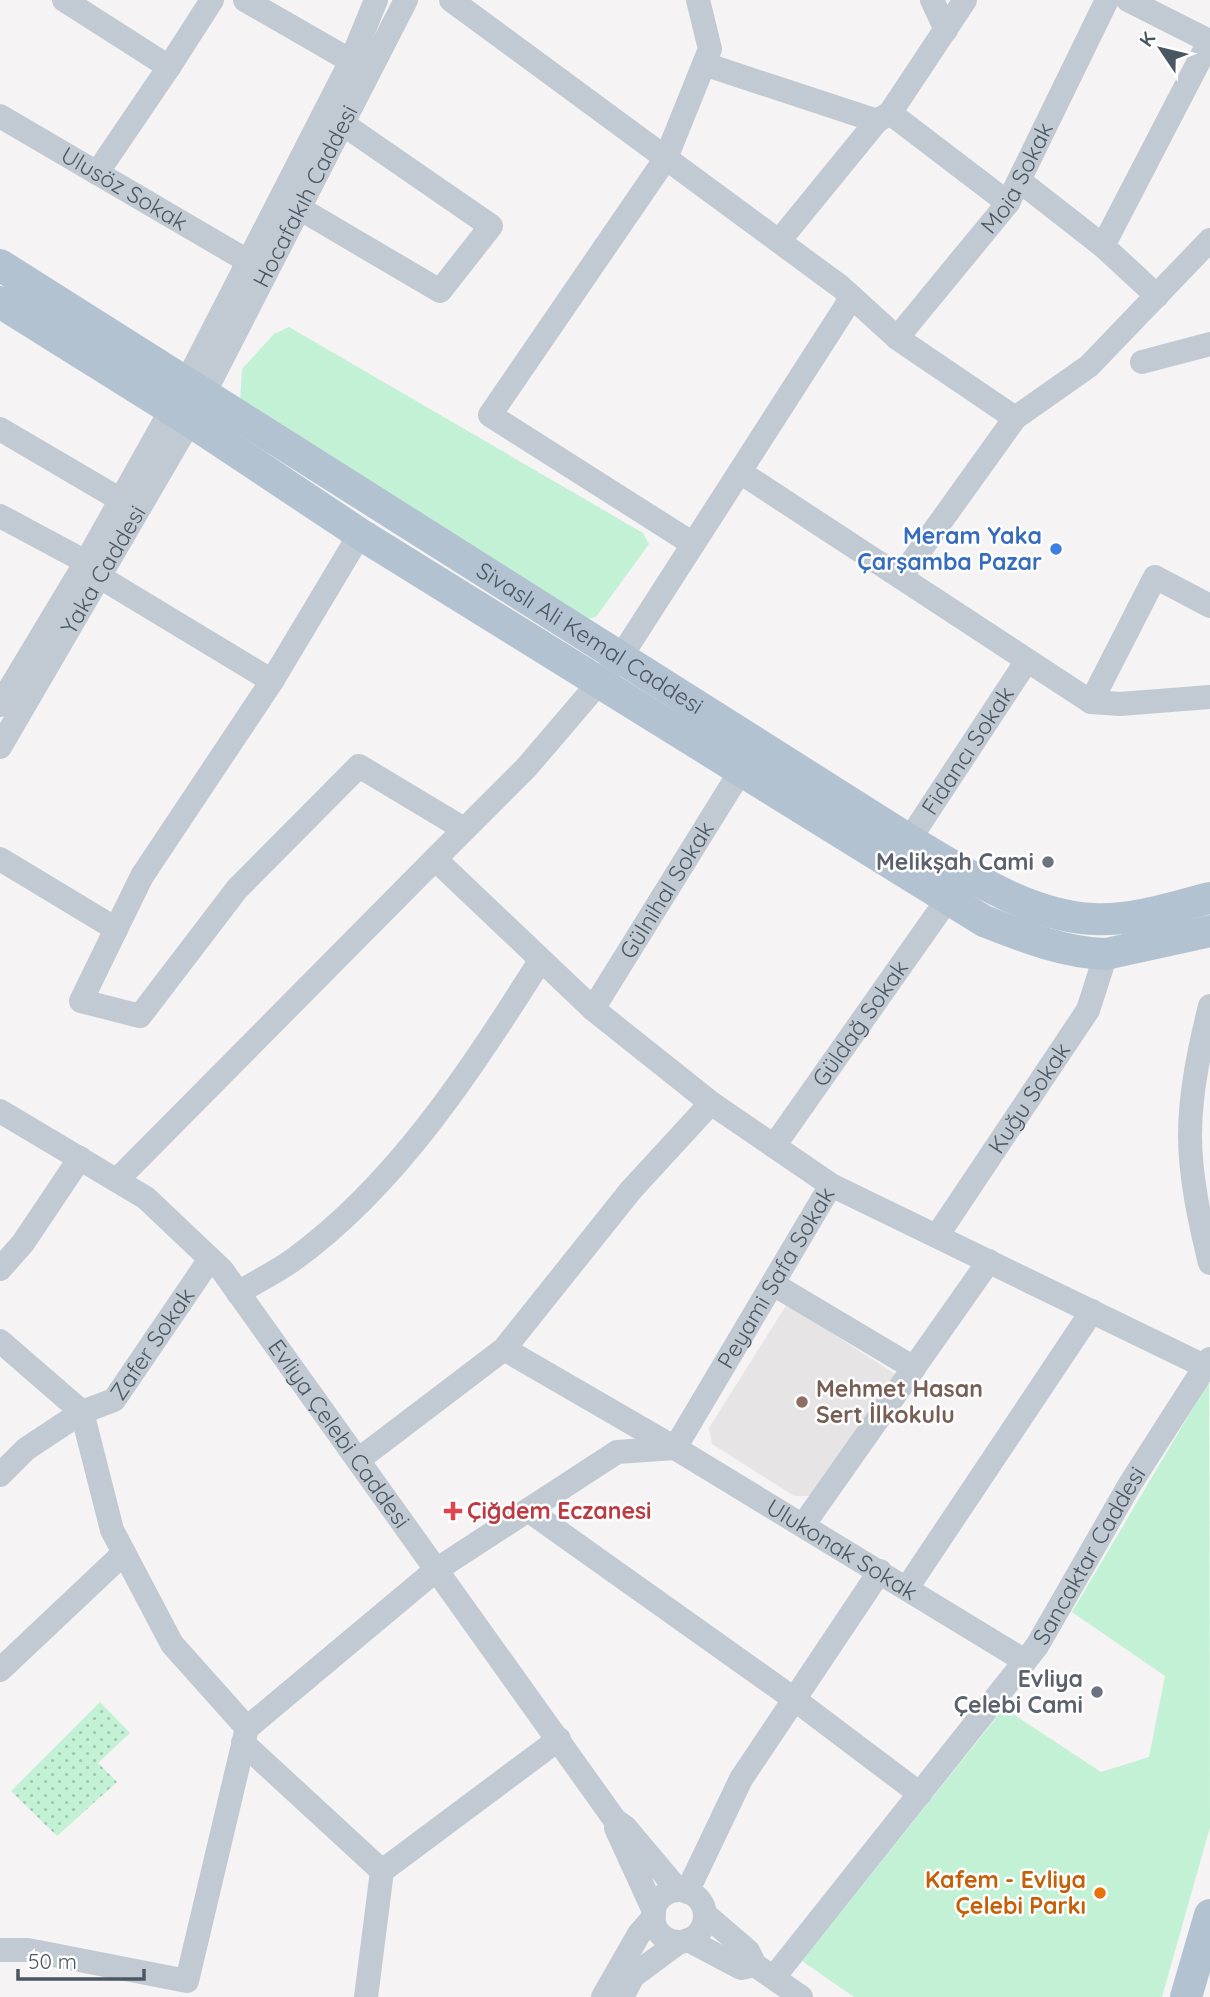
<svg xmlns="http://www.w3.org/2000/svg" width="1210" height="1997" viewBox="0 0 1210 1997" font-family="Quicksand,sans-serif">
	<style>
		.education { fill: #e6e4e5 }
		.grass { fill: url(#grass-dots) }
		.green { fill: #c3f1d5 }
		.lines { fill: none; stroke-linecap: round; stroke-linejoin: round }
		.minor { stroke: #c1cad2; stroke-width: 24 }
		.major { stroke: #b3c2d1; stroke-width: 32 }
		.shop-dot { fill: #3f7fe0; stroke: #fff; stroke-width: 2.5 }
		.worship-dot { fill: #6b7280; stroke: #fff; stroke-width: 2.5 }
		.education-dot { fill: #8d6e63; stroke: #fff; stroke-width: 2.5 }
		.health-dot { fill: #e0444e; stroke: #fff; stroke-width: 2.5 }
		.food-dot { fill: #e8710a; stroke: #fff; stroke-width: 2.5 }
		.labels { text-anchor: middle; stroke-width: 5; stroke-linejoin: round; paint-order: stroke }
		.street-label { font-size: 23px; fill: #4a5661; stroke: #fff }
		.shop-label { font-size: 23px; font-weight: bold; fill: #366cbe; stroke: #fff; text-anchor: end }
		.worship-label { font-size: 23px; font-weight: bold; fill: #5b616d; stroke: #fff; text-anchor: end }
		.education-label { font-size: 23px; font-weight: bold; fill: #785e54; stroke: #fff; text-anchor: start }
		.health-label { font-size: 23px; font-weight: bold; fill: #be3a42; stroke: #fff; text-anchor: start }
		.food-label { font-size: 23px; font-weight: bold; fill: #c56008; stroke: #fff; text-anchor: end }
	</style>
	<defs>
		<pattern id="grass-dots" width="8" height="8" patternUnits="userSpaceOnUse" patternTransform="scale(1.75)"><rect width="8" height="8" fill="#c3f1d5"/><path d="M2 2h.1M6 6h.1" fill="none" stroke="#a0c6b0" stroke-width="1.8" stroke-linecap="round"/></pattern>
	</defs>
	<rect width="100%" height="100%" fill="#f5f3f3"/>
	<!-- education -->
	<path class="education" d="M787,1304L898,1376L809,1496H794L712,1444L709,1428Z"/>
	<!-- grass -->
	<path class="grass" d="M100,1702L130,1733L98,1763L117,1782L57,1836L11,1791Z"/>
	<!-- green -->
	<g class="green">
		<path d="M289,327L643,533L649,544L596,617L581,620L240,402L242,369L274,334Z"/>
		<path d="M1209,1381L1210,1827L1162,1997H854L802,1961L1004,1708L1101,1772L1149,1757L1165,1676L1072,1612Z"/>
	</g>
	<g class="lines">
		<!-- minor -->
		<g class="minor">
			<path d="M64,0L169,67L212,0"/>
			<path d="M245,0L351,61"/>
			<path d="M451,0L841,287L897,338L1015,418L901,577"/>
			<path d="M932,0L946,30"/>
			<path d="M1128,0L1209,41"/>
			<path d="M704,64L877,121L890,113L1008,203"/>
			<path d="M890,113L965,0"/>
			<path id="s1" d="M0,116L246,260"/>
			<path d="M97,173L169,67"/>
			<path d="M1021,182L1103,246L1210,40"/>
			<path d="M299,208L440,291L491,226L343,124"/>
			<path d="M779,241L877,121"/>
			<path d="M1103,246L1157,296"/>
			<path id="s2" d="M897,338L1008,203L1107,0"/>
			<path d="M1142,362L1210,344"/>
			<path d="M1015,418L1089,366L1210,240"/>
			<path d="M0,429L121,500"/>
			<path d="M740,472L1091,702L1120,704L1210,697"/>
			<path d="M0,516L86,562"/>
			<path d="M360,534L272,681L142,876L81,1001L140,1016L237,889L359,766L464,829"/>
			<path d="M693,544L490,415L666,158L710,49L698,0"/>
			<path d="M100,577L272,681"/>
			<path d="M1091,702L1155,577L1210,606"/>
			<path d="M0,705L86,562L186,383L351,61L376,0"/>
			<path id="s3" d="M0,747L190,421L406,0"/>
			<path id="s4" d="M909,840L1026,662"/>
			<path d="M0,859L116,929"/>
			<path d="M1210,1006C1200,1047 1190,1092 1190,1135C1190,1177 1200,1222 1210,1263"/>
			<path id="s5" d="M593,1009L740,772"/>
			<path d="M711,1103L593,1009L435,859L526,768L620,658L852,297"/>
			<path id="s6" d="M0,1111L146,1198L222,1270L615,1820L625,1827L678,1890"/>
			<path id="s7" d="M774,1146L947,900"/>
			<path d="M117,1180L435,859"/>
			<path d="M831,1185L1206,1367"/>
			<path id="s8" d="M937,1236L1088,1010L1106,954"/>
			<path d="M0,1269L23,1243L80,1158"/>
			<path d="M773,1284L914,1368"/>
			<path d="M238,1293C256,1282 276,1272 293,1260C398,1184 472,1068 540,961"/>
			<path d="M0,1341L82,1412L112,1530L172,1644L247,1728L187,1981L28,1950H0"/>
			<path id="s9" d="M358,1460L504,1349L675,1448L831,1185L711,1103L631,1190L504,1349"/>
			<path id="s10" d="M0,1475L26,1449L82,1412L114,1400L210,1259"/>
			<path d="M528,1510L794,1699L920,1794"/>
			<path d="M804,1524L989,1261"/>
			<path d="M907,1588L1092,1311"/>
			<path d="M0,1670L124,1553"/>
			<path id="s11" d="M247,1728L436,1570L617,1452L675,1448L1025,1661"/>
			<path d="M243,1743L382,1871L366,1997"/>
			<path d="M616,1828L654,1911"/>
			<path d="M382,1871L559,1739"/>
			<circle cx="679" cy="1916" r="26"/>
			<path d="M687,1892L741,1779L880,1571"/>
			<path d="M705,1914L748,1951L755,1965L801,1997"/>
			<path d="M688,1940L741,1968L755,1965"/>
			<path id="s12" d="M774,1977L1037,1646L1130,1484L1210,1359"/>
			<path d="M603,1997L639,1934L654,1917"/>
			<path d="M622,1997L633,1976L679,1942"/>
		</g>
		<!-- major -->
		<g class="major">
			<path id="s13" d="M0,265L909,840C965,873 1027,916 1094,919C1133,921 1173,907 1210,898"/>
			<path d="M0,302L190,421L360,534L984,921C1022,936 1064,953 1106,954L1210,931"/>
			<path d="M1186,1997L1210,1915"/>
		</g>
	</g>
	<!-- markers -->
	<circle class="shop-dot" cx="1056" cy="549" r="7"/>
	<g class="worship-dot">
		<circle cx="1048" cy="862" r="7"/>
		<circle cx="1097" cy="1692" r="7"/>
	</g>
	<circle class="education-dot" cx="802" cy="1402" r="7"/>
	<path class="health-dot" d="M449.5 1500.5h7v7h7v7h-7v7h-7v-7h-7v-7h7z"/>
	<circle class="food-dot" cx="1100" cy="1893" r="7"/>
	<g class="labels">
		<!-- street labels -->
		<g class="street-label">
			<text dy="8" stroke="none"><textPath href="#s2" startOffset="201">Moia Sokak</textPath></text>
			<text dy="8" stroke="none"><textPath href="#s1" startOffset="144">Ulusöz Sokak</textPath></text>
			<text dy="8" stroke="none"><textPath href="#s3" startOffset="630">Hocafakıh Caddesi</textPath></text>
			<text dy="8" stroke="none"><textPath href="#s3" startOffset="205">Yaka Caddesi</textPath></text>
			<text dy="8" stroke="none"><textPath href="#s13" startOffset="698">Sivaslı Ali Kemal Caddesi</textPath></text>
			<text dy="8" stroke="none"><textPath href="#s4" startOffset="107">Fidancı Sokak</textPath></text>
			<text dy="8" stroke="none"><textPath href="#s5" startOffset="140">Gülnihal Sokak</textPath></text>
			<text dy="8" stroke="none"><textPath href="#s7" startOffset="150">Güldağ Sokak</textPath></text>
			<text dy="8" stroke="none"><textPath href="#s8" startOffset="166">Kuğu Sokak</textPath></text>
			<text dy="8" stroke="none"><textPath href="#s9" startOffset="579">Peyami Safa Sokak</textPath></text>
			<text dy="8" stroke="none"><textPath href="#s10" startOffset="206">Zafer Sokak</textPath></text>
			<text dy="8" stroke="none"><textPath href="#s6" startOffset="476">Evliya Çelebi Caddesi</textPath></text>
			<text dy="8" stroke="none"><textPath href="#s11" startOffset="716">Ulukonak Sokak</textPath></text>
			<text dy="8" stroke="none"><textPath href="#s12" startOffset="527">Sancaktar Caddesi</textPath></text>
		</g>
		<!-- shop labels -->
		<g class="shop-label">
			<text x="1042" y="544">Meram Yaka<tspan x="1042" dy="26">Çarşamba Pazar</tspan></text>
		</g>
		<!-- worship labels -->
		<g class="worship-label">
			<text x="1034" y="870">Melikşah Cami</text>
			<text x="1083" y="1687">Evliya<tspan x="1083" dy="26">Çelebi Cami</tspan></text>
		</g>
		<!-- education labels -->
		<g class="education-label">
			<text x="816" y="1397">Mehmet Hasan<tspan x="816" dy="26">Sert İlkokulu</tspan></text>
		</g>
		<!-- health labels -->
		<g class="health-label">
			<text x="467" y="1519">Çiğdem Eczanesi</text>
		</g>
		<!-- food labels -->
		<g class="food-label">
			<text x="1086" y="1888">Kafem - Evliya<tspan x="1086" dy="26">Çelebi Parkı</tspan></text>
		</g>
	</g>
	<!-- north arrow -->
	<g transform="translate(1161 49) rotate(305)" stroke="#ffffff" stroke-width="5" paint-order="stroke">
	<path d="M0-5L12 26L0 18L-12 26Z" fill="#4a5661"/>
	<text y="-10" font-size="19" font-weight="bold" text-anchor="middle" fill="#4a5661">K</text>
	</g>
	<!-- scale -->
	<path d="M18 1969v10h126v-10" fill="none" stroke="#4a5661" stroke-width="3.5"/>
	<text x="28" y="1969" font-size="21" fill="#4a5661" stroke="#ffffff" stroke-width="5" paint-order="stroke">50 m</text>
</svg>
